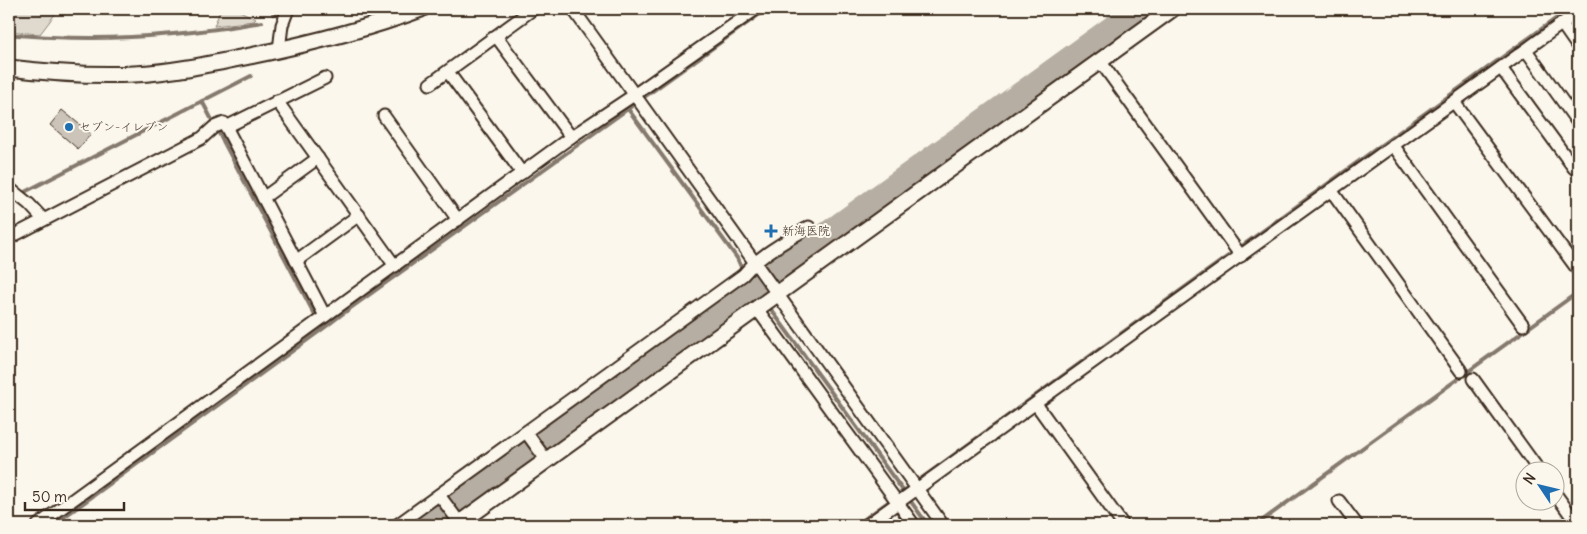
<svg xmlns="http://www.w3.org/2000/svg" width="1587" height="534" viewBox="0 0 1587 534" font-family="Delius,'Klee One',sans-serif">
	<style>
		.green { fill: #dfd9ce; stroke: #8d8276 }
		.lines { fill: none; stroke-linecap: round; stroke-linejoin: round }
		.stream { stroke: #85796d; stroke-width: 4 }
		.river { stroke: #b6aea2; stroke-width: 24 }
		.building { fill: #ccc4b9; stroke: #3b2a1e }
		.street-casing { stroke: #3b2a1e; stroke-width: 15 }
		.secondary-casing { stroke: #3b2a1e; stroke-width: 19 }
		.street { stroke: #fbf7ec; stroke-width: 11 }
		.secondary { stroke: #fbf7ec; stroke-width: 15 }
		.poi-dot { fill: #1f6fb2; stroke: #fbf7ec; stroke-width: 2 }
		.labels { text-anchor: middle; stroke-width: 4; stroke-linejoin: round; paint-order: stroke }
		.poi-label { font-size: 12px; fill: #3b2a1e; stroke: #fbf7ec; text-anchor: start }
	</style>
	<rect width="100%" height="100%" fill="#fbf7ec"/>
	<filter id="ink" filterUnits="userSpaceOnUse"><feTurbulence type="fractalNoise" baseFrequency=".02" numOctaves="2"/><feDisplacementMap in="SourceGraphic" scale="10" xChannelSelector="R" yChannelSelector="G"/><feConvolveMatrix kernelMatrix="1 2 1 2 8 2 1 2 1" color-interpolation-filters="sRGB"/></filter>
	<g filter="url(#ink)">
		<!-- green -->
		<g class="green">
			<path d="M9,9H59L40,34L9,31Z"/>
			<path d="M221,9H236L256,19L254,21L214,26Z"/>
		</g>
		<g class="lines">
			<!-- stream -->
			<g class="stream">
				<path d="M273,14L276,9"/>
				<path d="M9,34C23,36 37,36 51,37C121,41 193,34 262,22"/>
				<path d="M202,101L318,321"/>
				<path d="M628,109L737,258L741,267"/>
				<path d="M9,200L251,76"/>
				<path d="M749,278L755,286"/>
				<path d="M752,288L756,294"/>
				<path d="M770,308L928,525"/>
				<path d="M919,480L1569,9"/>
				<path d="M53,525L324,328L341,315L767,9"/>
				<path d="M856,525L906,489"/>
				<path d="M1256,525L1578,292"/>
			</g>
			<!-- river -->
			<path class="river" d="M424,525L1138,9"/>
		</g>
		<!-- building -->
		<path class="building" d="M62,110L91,134L78,149L50,125Z"/>
		<g class="lines">
			<!-- street casing -->
			<g class="street-casing">
				<g id="street">
					<path d="M573,9L943,525"/>
					<path d="M1562,24L1578,47"/>
					<path d="M496,36L571,137"/>
					<path d="M279,50L282,25L288,9"/>
					<path d="M1526,50L1578,123"/>
					<path d="M1100,61L1241,256"/>
					<path d="M1501,68L1574,168L1578,167"/>
					<path d="M448,72L522,173"/>
					<path d="M430,84L533,9"/>
					<path d="M277,101L395,266"/>
					<path d="M1454,102L1578,270"/>
					<path d="M384,116L458,220"/>
					<path d="M226,127L325,78"/>
					<path d="M1393,145L1523,325"/>
					<path d="M9,188L29,204L43,219"/>
					<path d="M1331,190L1461,371"/>
					<path d="M263,198L318,158"/>
					<path d="M9,238L202,138L214,127L224,123L325,316"/>
					<path d="M296,261L359,215"/>
					<path d="M757,309L914,525"/>
					<path d="M1473,379L1540,472"/>
					<path d="M1036,404L1123,525"/>
					<path d="M526,432L547,461"/>
					<path d="M1554,492L1578,525"/>
					<path d="M439,495L460,523"/>
					<path d="M1339,501L1357,525"/>
					<path d="M38,525L571,137L634,95L756,9"/>
					<path d="M397,525L743,275C761,254 785,242 809,227"/>
					<path d="M867,525L1578,12"/>
				</g>
			</g>
			<!-- secondary casing -->
			<g class="secondary-casing">
				<g id="secondary">
					<path d="M9,68C50,73 92,76 134,74C173,72 211,64 250,56C308,44 365,30 421,9"/>
					<path d="M457,525L1172,9"/>
				</g>
			</g>
			<!-- street -->
			<use href="#street" class="street"/>
			<!-- secondary -->
			<use href="#secondary" class="secondary"/>
		</g>
	</g>
	<!-- markers -->
	<g class="poi-dot">
		<circle cx="69" cy="127" r="5"/>
		<path d="M768.5 223.5h5v5h5v5h-5v5h-5v-5h-5v-5h5z"/>
	</g>
	<g class="labels">
		<!-- poi labels -->
		<g class="poi-label">
			<text x="79" y="131">セブン-イレブン</text>
			<text x="782" y="235">新海医院</text>
		</g>
	</g>
	<!-- margin -->
	<rect width="1587" height="534" fill="none" stroke="#fbf7ec" stroke-width="30"/>
	<rect x="15" y="15" width="1557" height="504" fill="none" stroke="#3b2a1e" stroke-width="2" filter="url(#ink)"/>
	<!-- north arrow -->
	<g transform="translate(1540 486) rotate(305)"><circle r="24" fill="#fbf7ec" stroke="#aea59a"/>
	<path d="M0-4L9 19L0 12L-9 19Z" fill="#1f6fb2"/>
	<text y="-8" font-size="14" font-weight="bold" text-anchor="middle" fill="#3b2a1e">N</text>
	</g>
	<!-- scale -->
	<path d="M25 502v8h99v-8" fill="none" stroke="#3b2a1e" stroke-width="2.5"/>
	<text x="32" y="502" font-size="15" fill="#3b2a1e" stroke="#fbf7ec" stroke-width="4" paint-order="stroke">50 m</text>
</svg>
